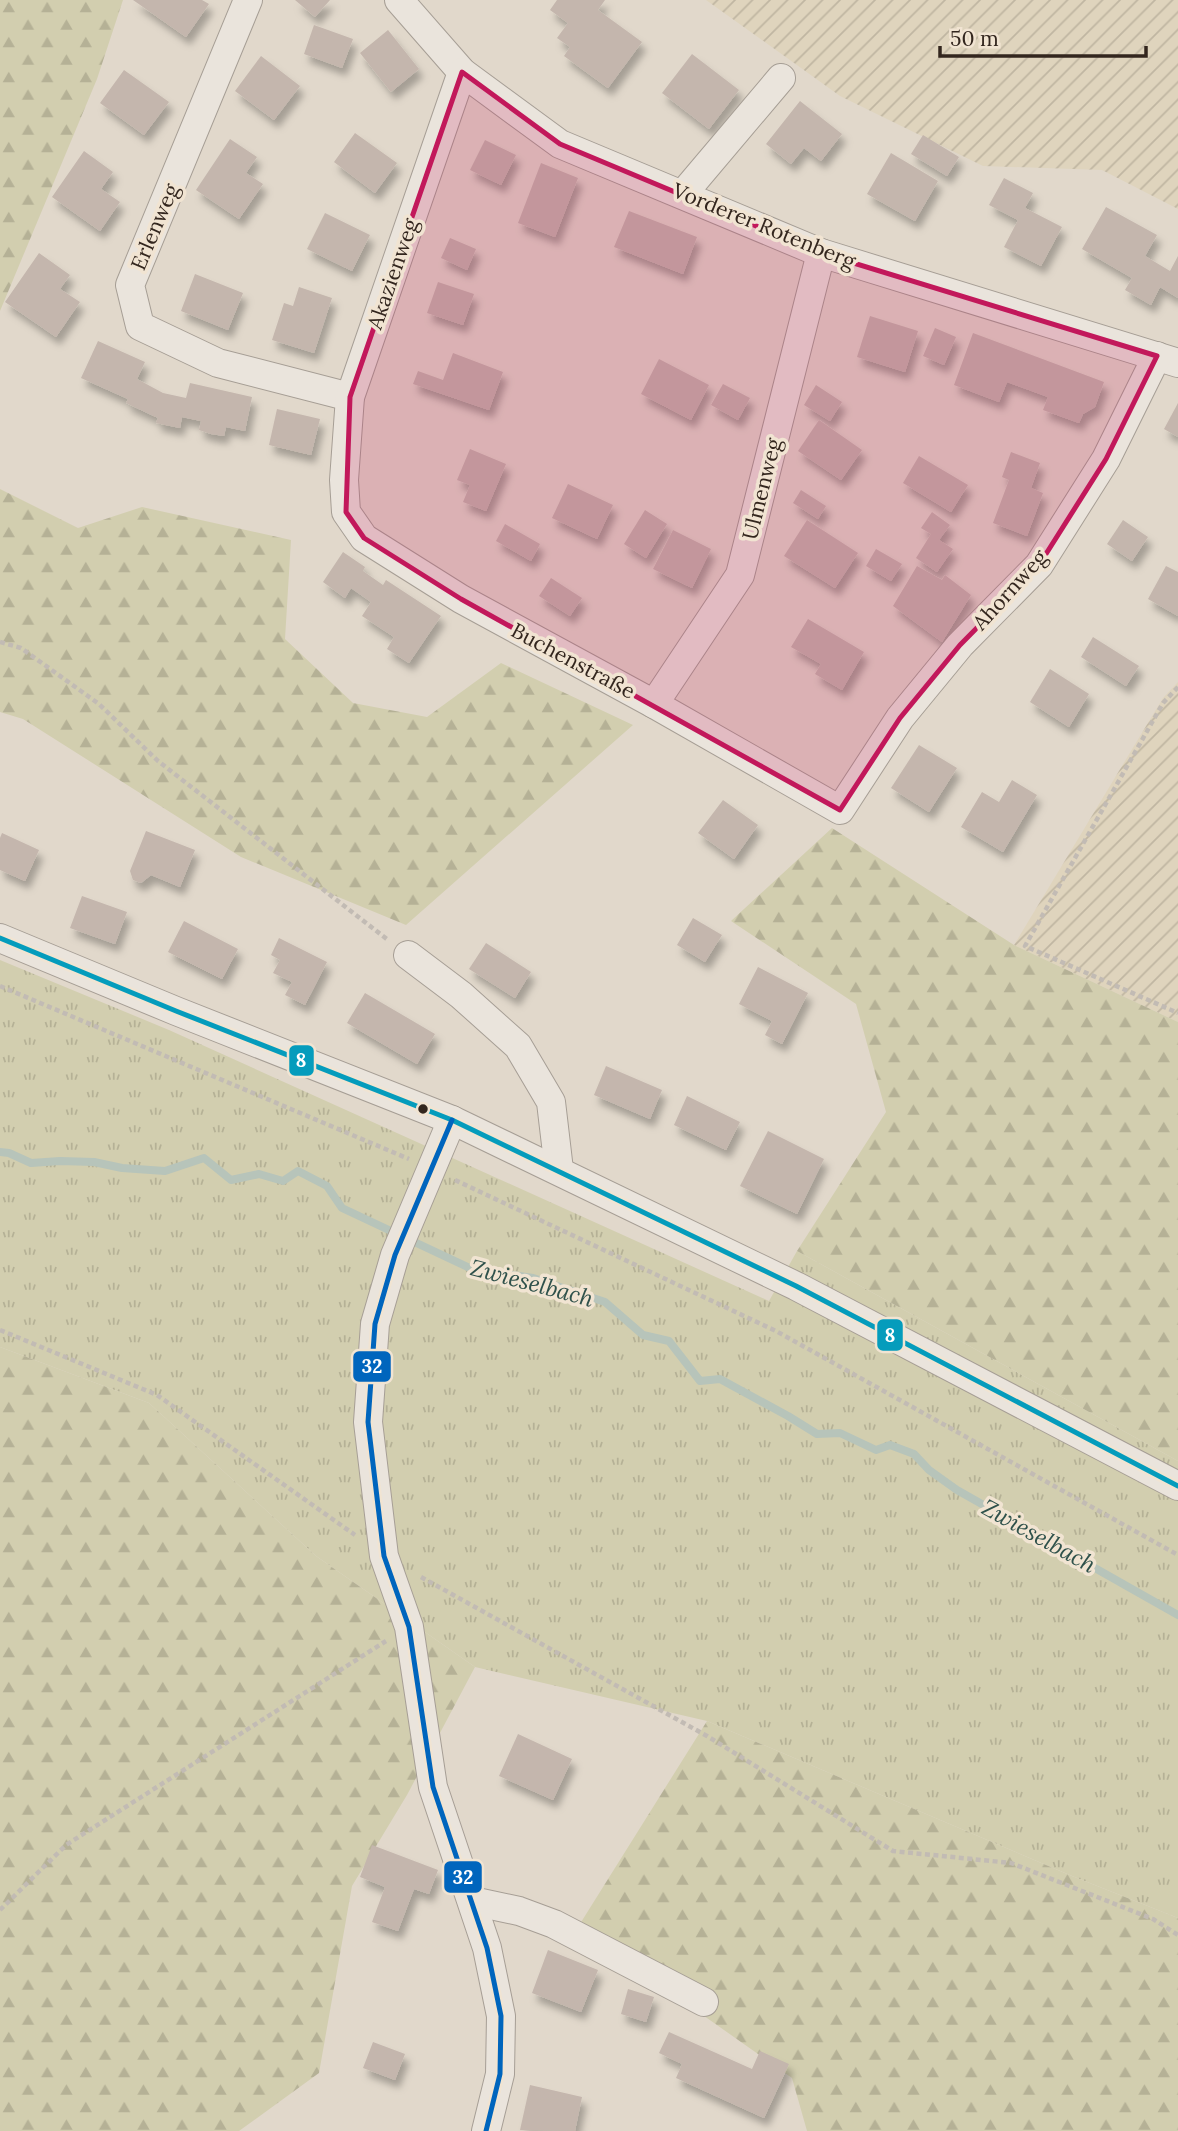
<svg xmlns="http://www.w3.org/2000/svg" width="1178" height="2131" viewBox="0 0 1178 2131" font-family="Lora,serif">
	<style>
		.farmland { fill: url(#farmland-furrows) }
		.grass { fill: url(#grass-tufts) }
		.forest { fill: url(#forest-firs) }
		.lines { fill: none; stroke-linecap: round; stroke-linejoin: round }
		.stream { stroke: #b7c4ba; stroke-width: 8 }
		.building { fill: #c4b6ad; filter: url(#shadow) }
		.minor-casing { stroke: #a69e95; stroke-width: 30 }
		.path { stroke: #c2bbb4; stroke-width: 4.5; stroke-dasharray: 5 3.5; stroke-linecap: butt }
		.minor { stroke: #eae4dc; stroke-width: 28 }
		.bus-1-casing { stroke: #f1e4d2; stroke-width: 10 }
		.bus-2-casing { stroke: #f1e4d2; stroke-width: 10 }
		.bus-1 { stroke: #059cbc; stroke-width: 5 }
		.bus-2 { stroke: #0065bd; stroke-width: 5 }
		.marked { fill: #c2185b; fill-opacity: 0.2; stroke: #c2185b; stroke-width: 5; stroke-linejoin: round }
		.bus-dot { fill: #33261e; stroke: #f1e4d2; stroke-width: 2.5 }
		.labels { text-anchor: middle; stroke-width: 7; stroke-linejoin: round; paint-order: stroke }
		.street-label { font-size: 21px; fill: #33261e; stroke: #f1e4d2 }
		.water-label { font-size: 23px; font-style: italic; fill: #2f514b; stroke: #f1e4d2 }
		.line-badge { stroke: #f1e4d2; stroke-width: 2.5 }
		.badge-label { font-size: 19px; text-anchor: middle; font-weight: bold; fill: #fff }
	</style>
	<defs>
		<pattern id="farmland-furrows" width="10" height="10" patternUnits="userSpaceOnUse" patternTransform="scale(1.75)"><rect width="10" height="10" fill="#dfd4bd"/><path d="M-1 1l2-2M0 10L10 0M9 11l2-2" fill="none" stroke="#c0b6a2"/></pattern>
		<pattern id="grass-tufts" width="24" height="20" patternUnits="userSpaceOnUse" patternTransform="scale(1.75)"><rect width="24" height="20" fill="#d2ceaf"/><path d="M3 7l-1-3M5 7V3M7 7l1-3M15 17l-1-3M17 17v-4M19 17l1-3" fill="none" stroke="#b5b196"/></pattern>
		<pattern id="forest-firs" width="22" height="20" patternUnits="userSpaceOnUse" patternTransform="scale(1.75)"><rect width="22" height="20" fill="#d2ceaf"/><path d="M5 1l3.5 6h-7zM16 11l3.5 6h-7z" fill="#b5b196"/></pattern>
		<filter id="shadow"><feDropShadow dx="4.5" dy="8" stdDeviation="3.5" flood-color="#0004"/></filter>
	</defs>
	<rect width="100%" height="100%" fill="#e1d8cb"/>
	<!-- farmland -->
	<g class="farmland">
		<path d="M706,0H1178V209L1102,170L983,166L840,96Z"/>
		<path d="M1178,682V1022L1014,945L1163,698Z"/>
	</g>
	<!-- grass -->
	<path class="grass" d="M0,960L169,1030L769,1301L797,1251L1178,1461V1918L1072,1876L707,1721L475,1667L316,1556L149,1403L0,1347Z"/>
	<!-- forest -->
	<g class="forest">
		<path d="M0,0H123L97,79L0,311Z"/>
		<path d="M0,489L78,528L142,507L291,540L285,639L353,703L427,717L501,663L633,725L406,925L241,857L23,719L0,712Z"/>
		<path d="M832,828L1014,945L1178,1022V1461L797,1251L886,1112L856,1004L731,921Z"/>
		<path d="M0,1347L149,1403L316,1556L475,1667L407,1795L352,1886L319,2073L239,2131H0Z"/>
		<path d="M707,1721L1072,1876L1178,1918V2131H807L792,2078L578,1927Z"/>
	</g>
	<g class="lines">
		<!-- stream -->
		<path class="stream" d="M0,1152L9,1153L31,1163L60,1161L94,1162L122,1168L165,1171L204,1158L231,1180L259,1174L283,1181L298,1171L327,1186L342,1208L472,1269L533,1278L605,1302L643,1335L669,1341L700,1381L720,1379L788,1416L817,1434L840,1433L876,1450L890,1445L914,1454L929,1470L957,1490L1178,1615"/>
	</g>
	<!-- building -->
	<g class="building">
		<path d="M133,0H202L209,4L186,37Z"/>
		<path d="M295,0H330L315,17Z"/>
		<path d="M557,0H605L598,10L642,42L608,88L564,56L570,47L557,38L568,23L550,10Z"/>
		<path d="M314,25L353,39L342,68L304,54Z"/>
		<path d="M388,30L419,69L391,92L360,53Z"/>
		<path d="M692,54L739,90L709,129L662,93Z"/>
		<path d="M261,56L300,86L274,120L235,91Z"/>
		<path d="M124,70L169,102L144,135L100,103Z"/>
		<path d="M800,101L842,134L821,161L804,148L791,164L766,144Z"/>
		<path d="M355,133L397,163L375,193L334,162Z"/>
		<path d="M923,135L959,157L947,176L911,154Z"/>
		<path d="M230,139L257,157L246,173L263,184L239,219L196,190Z"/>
		<path d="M485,140L516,155L501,185L470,170Z"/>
		<path d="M84,151L113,172L101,189L120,202L100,231L52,197Z"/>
		<path d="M891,153L938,181L915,221L867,194Z"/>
		<path d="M541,163L578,178L555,237L518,223Z"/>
		<path d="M1004,178L1033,193L1025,208L1062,227L1041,266L1004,247L1018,220L989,205Z"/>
		<path d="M1106,207L1157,235L1145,256L1170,271L1178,256V298L1160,287L1151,305L1125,290L1132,278L1082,249Z"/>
		<path d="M629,211L697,237L683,274L614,247Z"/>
		<path d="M325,213L370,235L352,271L307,249Z"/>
		<path d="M450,238L476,249L467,270L441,258Z"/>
		<path d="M39,253L70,275L60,289L80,302L56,337L5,302Z"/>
		<path d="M195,274L243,293L228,330L181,311Z"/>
		<path d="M438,282L474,294L463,325L427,313Z"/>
		<path d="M299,287L332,298L314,353L272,340L284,303L293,306Z"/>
		<path d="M870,316L918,331L905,372L857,357Z"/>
		<path d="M935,328L956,337L944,365L923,356Z"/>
		<path d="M973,333L1104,382L1095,407L1083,414L1079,423L1043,410L1048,397L1007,382L999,402L954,385Z"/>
		<path d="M98,341L145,362L137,379L163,393L186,398L190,383L252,397L245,431L226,427L224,436L211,434L199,430L201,421L182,417L180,428L156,423L158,418L126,403L128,399L81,378Z"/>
		<path d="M453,353L503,372L489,410L413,384L418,371L443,380Z"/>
		<path d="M659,359L709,385L691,420L641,394Z"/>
		<path d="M723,384L750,398L738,420L711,405Z"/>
		<path d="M816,385L842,402L830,421L804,405Z"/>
		<path d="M1178,403V437L1164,429Z"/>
		<path d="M277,409L320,419L311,455L269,445Z"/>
		<path d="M819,420L862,450L841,480L798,451Z"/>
		<path d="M470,449L506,464L486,511L463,502L470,485L457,480Z"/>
		<path d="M1011,452L1040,463L1031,488L1043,493L1027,536L993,523L1009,480L1002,477Z"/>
		<path d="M919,456L968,485L951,512L903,483Z"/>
		<path d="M568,484L613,505L597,539L552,518Z"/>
		<path d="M801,490L826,506L818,519L793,503Z"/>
		<path d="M645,510L667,524L646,558L624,544Z"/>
		<path d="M932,512L950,525L939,540L953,549L937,572L916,558L931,534L921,528Z"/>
		<path d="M807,520L858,553L835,588L784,556Z"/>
		<path d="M1123,520L1148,537L1132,561L1107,544Z"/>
		<path d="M505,524L540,544L531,561L496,541Z"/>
		<path d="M673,530L711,549L692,588L653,569Z"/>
		<path d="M876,549L902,564L891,581L866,566Z"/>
		<path d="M343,552L365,567L363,571L383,585L386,580L441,616L409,663L387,649L394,637L362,616L371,602L351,588L345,598L323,582Z"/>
		<path d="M917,566L942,580L945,575L971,595L942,642L893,606Z"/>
		<path d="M1166,566L1178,572V616L1148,599Z"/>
		<path d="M551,578L582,598L570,616L539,596Z"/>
		<path d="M808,619L864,652L842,690L815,674L821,664L791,647Z"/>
		<path d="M1093,637L1139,666L1126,686L1081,657Z"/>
		<path d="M1050,669L1089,694L1069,727L1030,702Z"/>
		<path d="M919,745L957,768L929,812L891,788Z"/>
		<path d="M1012,780L1037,795L1003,852L961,827L982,792L999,802Z"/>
		<path d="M723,800L758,825L734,859L698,833Z"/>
		<path d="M146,831L195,850L180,887L151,875L141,883L133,880L130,871Z"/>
		<path d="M2,833L39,850L25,881L0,870V838Z"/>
		<path d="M82,896L127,912L115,944L70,928Z"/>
		<path d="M693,918L722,935L705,962L677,945Z"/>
		<path d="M184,921L238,949L222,979L168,952Z"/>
		<path d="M279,938L327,962L305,1005L285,995L292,982L273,973L280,960L271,955Z"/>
		<path d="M486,943L531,972L515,998L469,969Z"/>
		<path d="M758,967L808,993L782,1044L765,1035L772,1021L739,1004Z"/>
		<path d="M365,993L435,1034L417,1064L347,1023Z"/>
		<path d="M606,1066L662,1090L650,1119L594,1095Z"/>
		<path d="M687,1096L740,1122L726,1150L674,1125Z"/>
		<path d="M768,1131L824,1159L797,1214L740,1186Z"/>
		<path d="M518,1734L572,1759L553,1800L499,1776Z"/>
		<path d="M372,1845L438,1870L429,1894L414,1889L398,1931L372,1922L385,1887L360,1877Z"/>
		<path d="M548,1950L598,1970L581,2012L532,1993Z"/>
		<path d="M628,1989L654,1997L646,2022L621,2014Z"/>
		<path d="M669,2032L752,2069L760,2051L789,2064L764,2118L676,2078L682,2064L659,2053Z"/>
		<path d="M373,2042L405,2054L395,2080L363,2068Z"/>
		<path d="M530,2085L582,2097L575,2131L520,2130Z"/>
	</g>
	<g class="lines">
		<!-- minor casing -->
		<g class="minor-casing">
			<g id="minor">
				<path d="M248,0L130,285L140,326L218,363L350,397"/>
				<path d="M399,0L462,72L560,144L821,253L1178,363"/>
				<path d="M462,72L350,397L344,480L346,512L364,538L461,599L654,704L840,810L900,718L960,645L1039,565L1106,459L1157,356"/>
				<path d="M683,194L781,78"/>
				<path d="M654,704L740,575L821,253"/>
				<path d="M0,938L176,1011L452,1120L796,1286L1178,1486"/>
				<path d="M408,955L461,995L518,1046L551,1102L559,1170"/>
				<path d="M452,1120L395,1255L375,1324L368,1422L384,1556L409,1627L433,1787L487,1948L501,2016L500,2074L486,2131"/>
				<path d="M472,1901L519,1911L554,1924L704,2002"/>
			</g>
		</g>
		<!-- path -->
		<g class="path">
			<path d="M0,642L21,648L99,704L158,761L388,940"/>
			<path d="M1178,687L1163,703L1025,946L1178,1013"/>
			<path d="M0,986L409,1159"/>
			<path d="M455,1180L776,1331L1178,1555"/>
			<path d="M0,1330L157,1395L355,1535"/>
			<path d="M421,1577L707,1736L893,1851L1011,1863L1153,1919L1178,1935"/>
			<path d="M0,1910L66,1845L386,1641"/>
		</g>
		<!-- minor -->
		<use href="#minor" class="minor"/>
		<!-- bus-1 casing -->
		<g class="bus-1-casing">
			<path id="bus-1" d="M0,938L176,1011L452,1120L796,1286L1178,1486"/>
		</g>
		<!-- bus-2 casing -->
		<g class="bus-2-casing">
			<path id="bus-2" d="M452,1120L395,1255L375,1324L368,1422L384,1556L409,1627L433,1787L487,1948L501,2016L500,2074L486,2131"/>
		</g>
		<!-- bus-1 -->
		<use href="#bus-1" class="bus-1"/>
		<!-- bus-2 -->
		<use href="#bus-2" class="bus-2"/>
	</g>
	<!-- marked area -->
	<path class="marked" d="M462,72L560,144L821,253L1157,356L1106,459L1039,565L960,645L900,718L840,810L461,599L364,538L346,512L350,397Z"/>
	<!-- markers -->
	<circle class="bus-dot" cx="423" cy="1109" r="6"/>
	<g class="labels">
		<!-- street labels -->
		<g class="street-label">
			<text transform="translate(764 226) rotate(22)" y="7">Vorderer Rotenberg</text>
			<text transform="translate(155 227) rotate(-67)" y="7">Erlenweg</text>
			<text transform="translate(393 274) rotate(-71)" y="7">Akazienweg</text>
			<text transform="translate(762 489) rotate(-76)" y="7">Ulmenweg</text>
			<text transform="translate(1010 590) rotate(-48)" y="7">Ahornweg</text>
			<text transform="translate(573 661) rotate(28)" y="7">Buchenstraße</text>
		</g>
		<!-- water labels -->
		<g class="water-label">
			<text transform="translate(532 1283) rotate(15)" y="8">Zwieselbach</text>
			<text transform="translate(1039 1536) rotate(29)" y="8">Zwieselbach</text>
		</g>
	</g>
	<g class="line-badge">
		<rect x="288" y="1044" width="27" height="33" rx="7" fill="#059cbc"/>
		<rect x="876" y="1318" width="28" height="34" rx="7" fill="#059cbc"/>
		<rect x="352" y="1350" width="40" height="33" rx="7" fill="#0065bd"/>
		<rect x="443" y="1860" width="40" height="34" rx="7" fill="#0065bd"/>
	</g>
	<g class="badge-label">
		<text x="301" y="1067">8</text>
		<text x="890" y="1342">8</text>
		<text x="372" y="1373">32</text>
		<text x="463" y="1884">32</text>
	</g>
	<!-- scale -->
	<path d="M940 46v10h206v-10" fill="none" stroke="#33261e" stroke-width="3.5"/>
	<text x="950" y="46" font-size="21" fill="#33261e" stroke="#f1e4d2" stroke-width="5" paint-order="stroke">50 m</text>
</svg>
